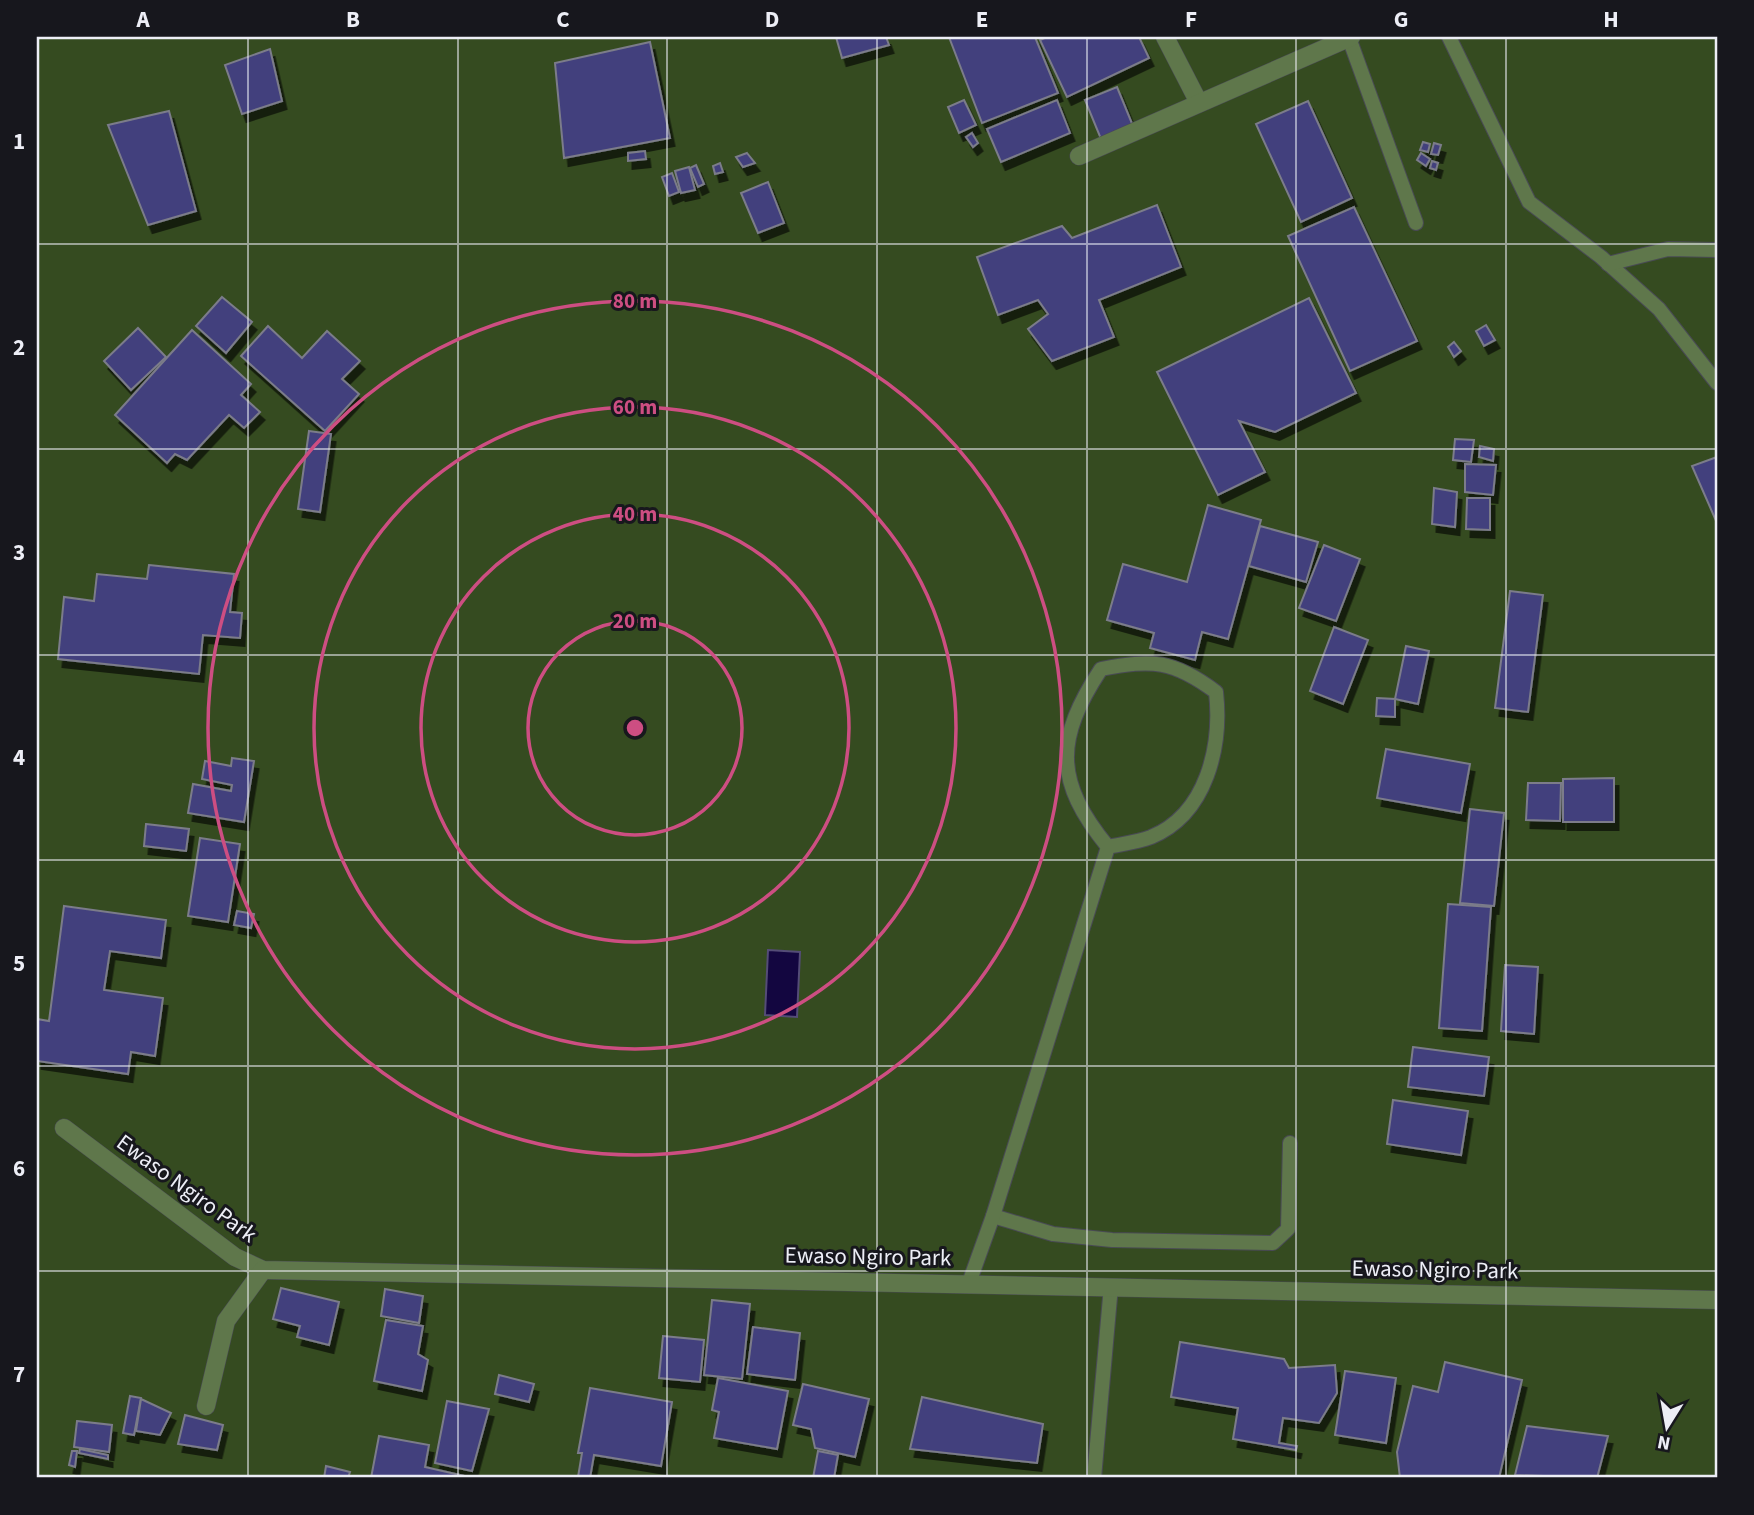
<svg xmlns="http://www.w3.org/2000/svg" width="1754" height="1515" viewBox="0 0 1754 1515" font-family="'Source Sans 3',sans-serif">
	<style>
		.green { fill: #354b20 }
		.water { fill: #130640; stroke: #544c77; stroke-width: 2 }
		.building { fill: #42407d; stroke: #7b7c8a; stroke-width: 2; filter: url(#shadow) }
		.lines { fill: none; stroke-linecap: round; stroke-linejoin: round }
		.service-casing { stroke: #494a55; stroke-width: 16 }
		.minor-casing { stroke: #494a55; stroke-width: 19 }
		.service { stroke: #5f774b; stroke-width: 14 }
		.minor { stroke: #5f774b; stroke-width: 18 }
		.grid { fill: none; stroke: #edeef6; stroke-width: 2; stroke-opacity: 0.55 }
		.ring { fill: none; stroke: #cd4e82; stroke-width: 3.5 }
		.labels { text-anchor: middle; stroke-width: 6; stroke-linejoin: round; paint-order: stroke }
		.street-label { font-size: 23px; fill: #edeef6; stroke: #17171d }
		.centre { fill: #cd4e82; stroke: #17171d; stroke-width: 3.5 }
		.ring-label { font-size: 21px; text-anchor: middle; font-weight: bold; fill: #cd4e82; stroke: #17171d; stroke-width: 6; stroke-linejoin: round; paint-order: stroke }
		.neatline { fill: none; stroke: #edeef6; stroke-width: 2.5 }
		.grid-label { font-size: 23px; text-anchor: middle; font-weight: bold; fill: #edeef6 }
	</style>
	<defs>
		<filter id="shadow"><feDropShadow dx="4.5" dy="8" stdDeviation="0" flood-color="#0009"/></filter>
	</defs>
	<rect width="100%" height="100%" fill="#2e2f3b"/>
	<!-- green -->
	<rect class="green" x="37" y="37" width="1680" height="1441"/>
	<!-- water -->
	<path class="water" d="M768,950L800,952L797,1017L765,1015Z"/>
	<!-- building -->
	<g class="building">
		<path d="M836,37H886L889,45L842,58Z"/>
		<path d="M949,37H1035L1058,93L982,123Z"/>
		<path d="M1047,37H1139L1149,58L1067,97L1040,40Z"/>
		<path d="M650,42L670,138L564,158L555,63Z"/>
		<path d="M270,49L282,101L242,114L225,65Z"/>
		<path d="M1117,87L1133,126L1101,139L1085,100Z"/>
		<path d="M964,100L976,125L959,133L948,107Z"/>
		<path d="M1057,100L1070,133L1001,162L987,129Z"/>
		<path d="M1308,101L1352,198L1301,222L1256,124Z"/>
		<path d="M169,111L196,211L148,225L108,125Z"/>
		<path d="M972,133L978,143L973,147L966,137Z"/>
		<path d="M1423,142L1430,144L1428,152L1420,150Z"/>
		<path d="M1434,143L1441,145L1438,155L1431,154Z"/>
		<path d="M645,151L646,159L628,161V153Z"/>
		<path d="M747,153L755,163L743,167L736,157Z"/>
		<path d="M1421,153L1430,159L1426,166L1417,160Z"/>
		<path d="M1432,161L1438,163L1436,170L1430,168Z"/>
		<path d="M720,163L723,172L715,174L713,166Z"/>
		<path d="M696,165L704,184L698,187L690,168Z"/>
		<path d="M689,167L695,190L681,193L675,171Z"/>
		<path d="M672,173L679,192L669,196L662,177Z"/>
		<path d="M768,182L784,223L758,233L741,193Z"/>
		<path d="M1157,205L1181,267L1099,300L1114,337L1052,361L1028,329L1048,314L1038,300L998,315L977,257L1062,226L1072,238Z"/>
		<path d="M1354,207L1417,341L1350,371L1288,236Z"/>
		<path d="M222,297L252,322L226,353L196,326Z"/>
		<path d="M1309,298L1356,393L1275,432L1239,421L1265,472L1218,495L1157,372Z"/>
		<path d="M1486,325L1495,340L1484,346L1476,331Z"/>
		<path d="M268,326L302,358L327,331L360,361L342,379L359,394L325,431L241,356Z"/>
		<path d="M138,328L166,357L131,390L104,361Z"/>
		<path d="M192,330L251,384L241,395L260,412L244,428L229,415L187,460L175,454L167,463L115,415Z"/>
		<path d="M1454,342L1461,351L1454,357L1448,347Z"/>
		<path d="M309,431L331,434L320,512L298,509Z"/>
		<path d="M1455,439L1474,440L1471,462L1453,460Z"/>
		<path d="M1480,446L1494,449L1493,461L1479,457Z"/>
		<path d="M1717,457V523L1692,466Z"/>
		<path d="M1465,464L1496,465L1493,495L1465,492Z"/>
		<path d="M1434,488L1457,492L1455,527L1432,524Z"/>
		<path d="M1467,498H1490V530L1466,529Z"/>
		<path d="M1208,505L1261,520L1228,639L1202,632L1195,660L1150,648L1154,633L1107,620L1123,564L1187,582Z"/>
		<path d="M1260,526L1318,542L1306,582L1249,566Z"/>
		<path d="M1324,545L1360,559L1336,621L1299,608Z"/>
		<path d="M149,565L234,574L230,612L242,613L240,638L203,635L199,674L58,659L64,597L94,601L97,574L147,579Z"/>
		<path d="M1510,591L1543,595L1528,712L1495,708Z"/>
		<path d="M1334,627L1368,640L1343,704L1310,691Z"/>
		<path d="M1406,646L1429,651L1418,704L1395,699Z"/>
		<path d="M1377,698L1395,699V717L1376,716Z"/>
		<path d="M1386,749L1470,764L1461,813L1377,798Z"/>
		<path d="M232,758L254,761L244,822L188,813L193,784L231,791L232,785L202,779L205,761L231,766Z"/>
		<path d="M1614,778V822H1563V779Z"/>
		<path d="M1528,783H1561L1560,821L1526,820Z"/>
		<path d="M1470,809L1504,813L1494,906L1460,903Z"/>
		<path d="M146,824L189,829L186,851L144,846Z"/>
		<path d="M200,838L240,844L228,922L188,916Z"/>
		<path d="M1448,904L1491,907L1482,1031L1439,1028Z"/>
		<path d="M64,906L166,920L161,958L110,951L104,990L163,998L155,1056L131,1052L128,1074L37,1061V1019L49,1021Z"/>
		<path d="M237,911L254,914L251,928L234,925Z"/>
		<path d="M1505,965L1538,967L1534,1034L1501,1031Z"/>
		<path d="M1413,1047L1489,1057L1484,1096L1408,1087Z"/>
		<path d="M1393,1100L1468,1111L1461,1155L1387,1144Z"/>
		<path d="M281,1288L339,1302L329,1345L297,1337L300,1326L273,1319Z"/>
		<path d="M385,1289L423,1296L419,1323L381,1316Z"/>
		<path d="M712,1300L750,1304L742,1379L704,1375Z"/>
		<path d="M386,1320L423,1326L418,1354L428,1360L422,1391L374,1381Z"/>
		<path d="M753,1327L800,1333L795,1380L747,1374Z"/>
		<path d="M663,1336L704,1340L700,1382L659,1378Z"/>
		<path d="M1180,1342L1284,1359L1289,1368L1335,1365L1337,1393L1319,1423L1283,1418L1279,1443L1297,1446L1296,1450L1233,1439L1238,1408L1171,1397Z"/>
		<path d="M1445,1362L1522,1380L1499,1478H1400L1397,1452L1413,1386L1438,1392Z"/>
		<path d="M1345,1371L1396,1378L1386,1443L1335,1435Z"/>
		<path d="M499,1375L534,1384L529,1402L495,1394Z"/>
		<path d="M718,1378L788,1391L777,1449L714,1438L719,1412L712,1410Z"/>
		<path d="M803,1384L869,1399L855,1457L815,1448L811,1429L793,1425Z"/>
		<path d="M590,1388L672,1402L661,1466L594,1455L590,1478L578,1477L582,1453H578Z"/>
		<path d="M130,1396L141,1398L134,1435L123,1433Z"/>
		<path d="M922,1397L1043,1424L1037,1463L910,1449Z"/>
		<path d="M141,1399L171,1413L160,1435L136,1431Z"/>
		<path d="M447,1401L489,1409L472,1471L435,1463Z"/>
		<path d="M185,1415L223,1425L217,1450L178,1444Z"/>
		<path d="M77,1421L112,1425L109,1452L74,1447Z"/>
		<path d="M1527,1426L1608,1436L1597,1478L1515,1475Z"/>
		<path d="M379,1436L429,1445L425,1467L473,1478H371Z"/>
		<path d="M80,1449L108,1455V1459L79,1453Z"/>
		<path d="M72,1451H77L75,1467L69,1465Z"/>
		<path d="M818,1451L838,1455L834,1478H813Z"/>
		<path d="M326,1466L350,1472L348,1478H324Z"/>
	</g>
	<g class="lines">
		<!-- service casing -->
		<g class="service-casing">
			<g id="service">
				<path d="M1449,37L1529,202L1601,257L1659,309L1717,383"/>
				<path d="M1349,38L1416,223"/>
				<path d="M1608,264L1668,249L1717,250"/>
				<path d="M993,1216L1053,1234L1112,1240L1273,1243L1288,1229L1290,1143"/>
				<path d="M969,1283L993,1216L1108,847C1122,844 1138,842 1151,837C1207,814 1222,746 1216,692C1173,660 1153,659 1101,669C1055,739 1054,781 1108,847"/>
				<path d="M1094,1478L1111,1286"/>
			</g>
		</g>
		<!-- minor casing -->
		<g class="minor-casing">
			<g id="minor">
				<path d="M1165,37L1199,103"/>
				<path d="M1079,156L1351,37"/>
				<path d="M64,1128L235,1257L263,1270L1717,1300"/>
				<path d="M206,1406L226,1321L263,1270"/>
			</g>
		</g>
		<!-- service -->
		<use href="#service" class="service"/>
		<!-- minor -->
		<use href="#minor" class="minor"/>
	</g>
	<!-- grid -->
	<path class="grid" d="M248,37V1478M458,37V1478M667,37V1478M877,37V1478M1087,37V1478M1296,37V1478M1506,37V1478M37,244H1717M37,449H1717M37,655H1717M37,860H1717M37,1066H1717M37,1271H1717"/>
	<!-- distance rings -->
	<g class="ring">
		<circle cx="635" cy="728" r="107"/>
		<circle cx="635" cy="728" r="214"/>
		<circle cx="635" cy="728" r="321"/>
		<circle cx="635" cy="728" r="427"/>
	</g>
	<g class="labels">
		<!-- street labels -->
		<g class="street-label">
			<text transform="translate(187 1188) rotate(36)" y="8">Ewaso Ngiro Park</text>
			<text transform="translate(868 1256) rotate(1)" y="8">Ewaso Ngiro Park</text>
			<text transform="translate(1435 1269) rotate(1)" y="8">Ewaso Ngiro Park</text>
		</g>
	</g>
	<circle cx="635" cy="728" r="10" class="centre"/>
	<g class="ring-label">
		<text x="635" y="308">80 m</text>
		<text x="635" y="414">60 m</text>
		<text x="635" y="521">40 m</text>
		<text x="635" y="628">20 m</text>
	</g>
	<!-- border -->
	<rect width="1754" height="1515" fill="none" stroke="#17171d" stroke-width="77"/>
	<!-- north arrow -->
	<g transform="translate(1667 1427) rotate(191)" stroke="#17171d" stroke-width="5" paint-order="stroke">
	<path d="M0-5L12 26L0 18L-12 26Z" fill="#edeef6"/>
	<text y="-10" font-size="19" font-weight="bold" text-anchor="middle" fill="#edeef6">N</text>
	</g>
	<rect x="38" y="38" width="1678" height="1438" class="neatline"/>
	<g class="grid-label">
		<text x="143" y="27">A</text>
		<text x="353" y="27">B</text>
		<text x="563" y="27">C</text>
		<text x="772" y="27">D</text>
		<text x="982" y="27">E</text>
		<text x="1191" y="27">F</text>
		<text x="1401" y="27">G</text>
		<text x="1611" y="27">H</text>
		<text x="19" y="149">1</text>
		<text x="19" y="355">2</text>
		<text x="19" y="560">3</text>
		<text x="19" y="765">4</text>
		<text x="19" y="971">5</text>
		<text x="19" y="1176">6</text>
		<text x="19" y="1382">7</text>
	</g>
</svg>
